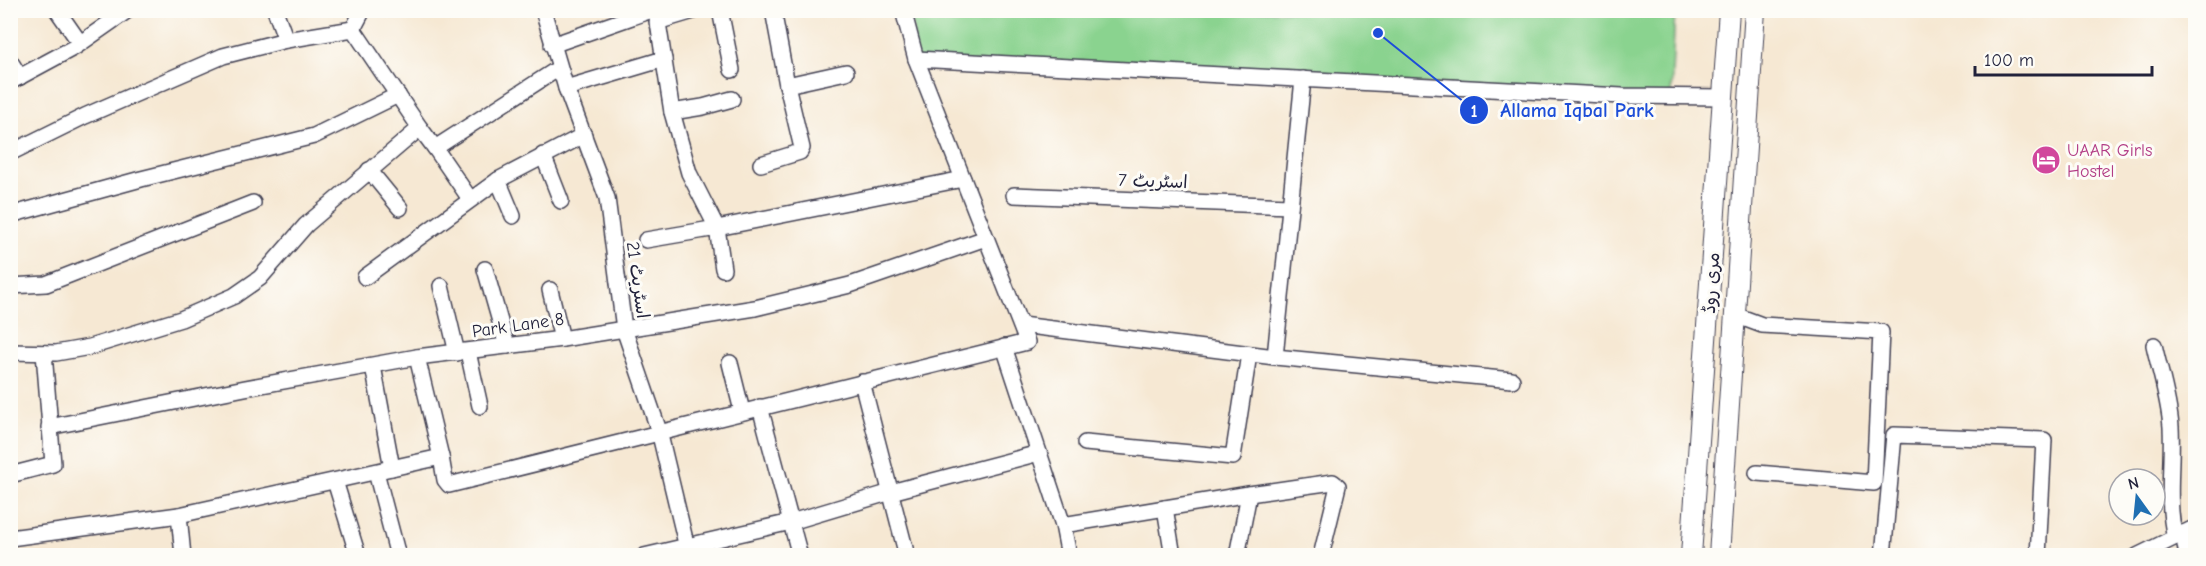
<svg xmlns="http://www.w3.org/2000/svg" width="2206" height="566" viewBox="0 0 2206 566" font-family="'Comic Neue','Playpen Sans Arabic',sans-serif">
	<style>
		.green { fill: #8ad38f; stroke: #567a65; stroke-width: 1.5 }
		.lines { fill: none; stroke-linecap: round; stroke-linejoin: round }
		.minor-casing { stroke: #424052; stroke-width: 18 }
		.major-casing { stroke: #424052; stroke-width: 22 }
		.minor { stroke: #fff; stroke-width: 15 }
		.major { stroke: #fff; stroke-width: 20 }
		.labels { text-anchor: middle; stroke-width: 6; stroke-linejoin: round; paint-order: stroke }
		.hotel-label { font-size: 18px; fill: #b23c85; stroke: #fdfcf7; text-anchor: start }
		.street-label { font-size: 18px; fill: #22223b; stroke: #fdfcf7 }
		.leader { fill: none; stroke: #1d4ed8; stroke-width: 2 }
		.callout-dot { fill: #1d4ed8; stroke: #fdfcf7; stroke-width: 2 }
		.mark-label { font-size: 18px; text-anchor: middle; font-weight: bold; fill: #fff }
		.callout-label { font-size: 20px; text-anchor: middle; font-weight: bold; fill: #1d4ed8; stroke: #fdfcf7; stroke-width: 6; stroke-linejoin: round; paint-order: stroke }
	</style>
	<rect width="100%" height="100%" fill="#fdfcf7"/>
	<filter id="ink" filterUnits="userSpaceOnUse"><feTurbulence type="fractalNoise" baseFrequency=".0167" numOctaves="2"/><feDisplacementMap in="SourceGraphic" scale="12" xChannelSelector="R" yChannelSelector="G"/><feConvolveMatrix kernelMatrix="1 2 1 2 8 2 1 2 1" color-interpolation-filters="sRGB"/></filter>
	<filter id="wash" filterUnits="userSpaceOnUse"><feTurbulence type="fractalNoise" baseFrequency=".008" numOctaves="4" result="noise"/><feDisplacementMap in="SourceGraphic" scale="24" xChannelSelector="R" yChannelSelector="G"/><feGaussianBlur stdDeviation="1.35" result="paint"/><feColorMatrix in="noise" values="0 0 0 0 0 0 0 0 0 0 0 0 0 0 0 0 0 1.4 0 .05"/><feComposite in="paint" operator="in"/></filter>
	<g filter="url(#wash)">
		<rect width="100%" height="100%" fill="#f6e8d3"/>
		<!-- green -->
		<path class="green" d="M911,11H1675L1671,96L916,59Z"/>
	</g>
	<g filter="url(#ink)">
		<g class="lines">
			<!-- minor casing -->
			<g class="minor-casing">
				<g id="minor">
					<path d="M57,10L80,43"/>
					<path d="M275,10L286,40"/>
					<path d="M543,10L566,88L607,198L624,329L659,431L689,556"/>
					<path d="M656,10L672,112L689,173L717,228L963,179"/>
					<path d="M720,10L732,70"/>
					<path d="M657,22L697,10"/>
					<path d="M353,29L363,10"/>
					<path d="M552,45L652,10"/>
					<path d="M916,59L1622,96L1724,97"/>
					<path d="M10,61L20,77"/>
					<path d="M10,82L75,47L128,10"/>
					<path d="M787,85L846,72"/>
					<path d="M566,88L664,59"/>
					<path d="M672,112L703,107L732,99"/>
					<path d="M420,128L435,148L559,68"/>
					<path d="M435,148L470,199"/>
					<path d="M10,153L85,116L223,56L286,40L353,29"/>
					<path d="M543,155L561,201"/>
					<path d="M761,164L800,152L802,148L787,85L773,10"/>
					<path d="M369,170L400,208"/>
					<path d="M498,180L513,216"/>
					<path d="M1014,195L1290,206"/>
					<path d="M10,215L141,179L314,136L398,95"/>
					<path d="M646,240L717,228L723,269"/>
					<path d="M485,269L507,346"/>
					<path d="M365,277L498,180L584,135"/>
					<path d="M10,286L46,284L253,203"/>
					<path d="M441,286L457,353"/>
					<path d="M550,290L562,339"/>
					<path d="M1735,315L1762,325L1881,332L1874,483L1757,473"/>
					<path d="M1021,325L1275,357L1512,380"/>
					<path d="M2154,345C2160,372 2169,399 2171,427C2173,463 2166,501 2175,537"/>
					<path d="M1004,347L1063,525L1249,494L1333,482L1338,486L1321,556"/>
					<path d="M10,352L56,353L90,347L181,319L234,296L260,278L306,225L420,128L353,29"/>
					<path d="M468,352L480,406"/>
					<path d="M417,357L441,457"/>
					<path d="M1275,357L1303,79"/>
					<path d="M730,363L742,411"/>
					<path d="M373,366L392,468"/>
					<path d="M862,382L907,556"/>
					<path d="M760,407L800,556"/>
					<path d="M49,427L245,388L417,357L562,339L755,308L850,285L986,238"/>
					<path d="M1085,443L1233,457L1249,354"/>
					<path d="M376,472L398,556"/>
					<path d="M10,475L53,464L44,353"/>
					<path d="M335,481L358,556"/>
					<path d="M1165,508L1173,556"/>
					<path d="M179,515L183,556"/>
					<path d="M1063,525L1069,556"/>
					<path d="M2183,533L2187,556"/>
					<path d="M10,538L179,515L441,457L445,480L449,485L1027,342L916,59L903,10"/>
					<path d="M644,556L791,522L891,492L1039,453"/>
					<path d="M1237,556L1249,494"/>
					<path d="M1883,556L1894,435L2044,440L2038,556"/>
					<path d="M2137,556L2196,527"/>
				</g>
			</g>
			<!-- major casing -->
			<g class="major-casing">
				<g id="major">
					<path d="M1691,556L1729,10"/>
					<path d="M1719,556L1755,10"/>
				</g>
			</g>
			<!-- minor -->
			<use href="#minor" class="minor"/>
			<!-- major -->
			<use href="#major" class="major"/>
		</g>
	</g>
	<!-- icons -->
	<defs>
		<g id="hotel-disc" transform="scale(1.5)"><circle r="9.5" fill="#d1479c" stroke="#fdfcf7"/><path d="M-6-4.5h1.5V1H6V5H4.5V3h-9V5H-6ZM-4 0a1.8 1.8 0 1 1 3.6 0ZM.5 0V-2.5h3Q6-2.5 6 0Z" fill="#fff"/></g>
	</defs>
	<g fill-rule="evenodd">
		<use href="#hotel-disc" x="2046" y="160"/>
	</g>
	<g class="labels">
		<!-- hotel labels -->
		<g class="hotel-label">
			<text x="2067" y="156">UAAR Girls<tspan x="2067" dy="21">Hostel</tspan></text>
		</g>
		<!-- street labels -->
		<g class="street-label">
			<text transform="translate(1153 181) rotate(2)" y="6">اسٹریٹ 7</text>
			<text transform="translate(638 280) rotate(82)" y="6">اسٹریٹ 21</text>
			<text transform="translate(1711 283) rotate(-86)" y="6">مری روڈ</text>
			<text transform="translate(518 325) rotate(-8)" y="6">Park Lane 8</text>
		</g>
	</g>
	<!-- callouts -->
	<path class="leader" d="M1378 33L1474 110"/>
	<g class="callout-dot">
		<circle cx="1378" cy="33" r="6"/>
		<circle cx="1474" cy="110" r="15"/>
	</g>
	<g class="mark-label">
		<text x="1474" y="117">1</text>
	</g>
	<g class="callout-label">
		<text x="1577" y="117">Allama Iqbal Park</text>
	</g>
	<!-- margin -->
	<rect width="2206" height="566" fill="none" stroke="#fdfcf7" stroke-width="36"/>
	<!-- north arrow -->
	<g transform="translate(2137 497) rotate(345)"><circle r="28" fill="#fdfcf7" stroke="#a5a5ac" stroke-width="1.5"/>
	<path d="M0-4.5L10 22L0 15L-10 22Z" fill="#1f6fb2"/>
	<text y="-9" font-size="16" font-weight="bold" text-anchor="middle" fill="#22223b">N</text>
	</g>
	<!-- scale -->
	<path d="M1975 66v9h177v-9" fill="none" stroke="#22223b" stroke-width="3"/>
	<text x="1984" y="66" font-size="18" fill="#22223b" stroke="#fdfcf7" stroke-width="4.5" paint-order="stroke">100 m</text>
</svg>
